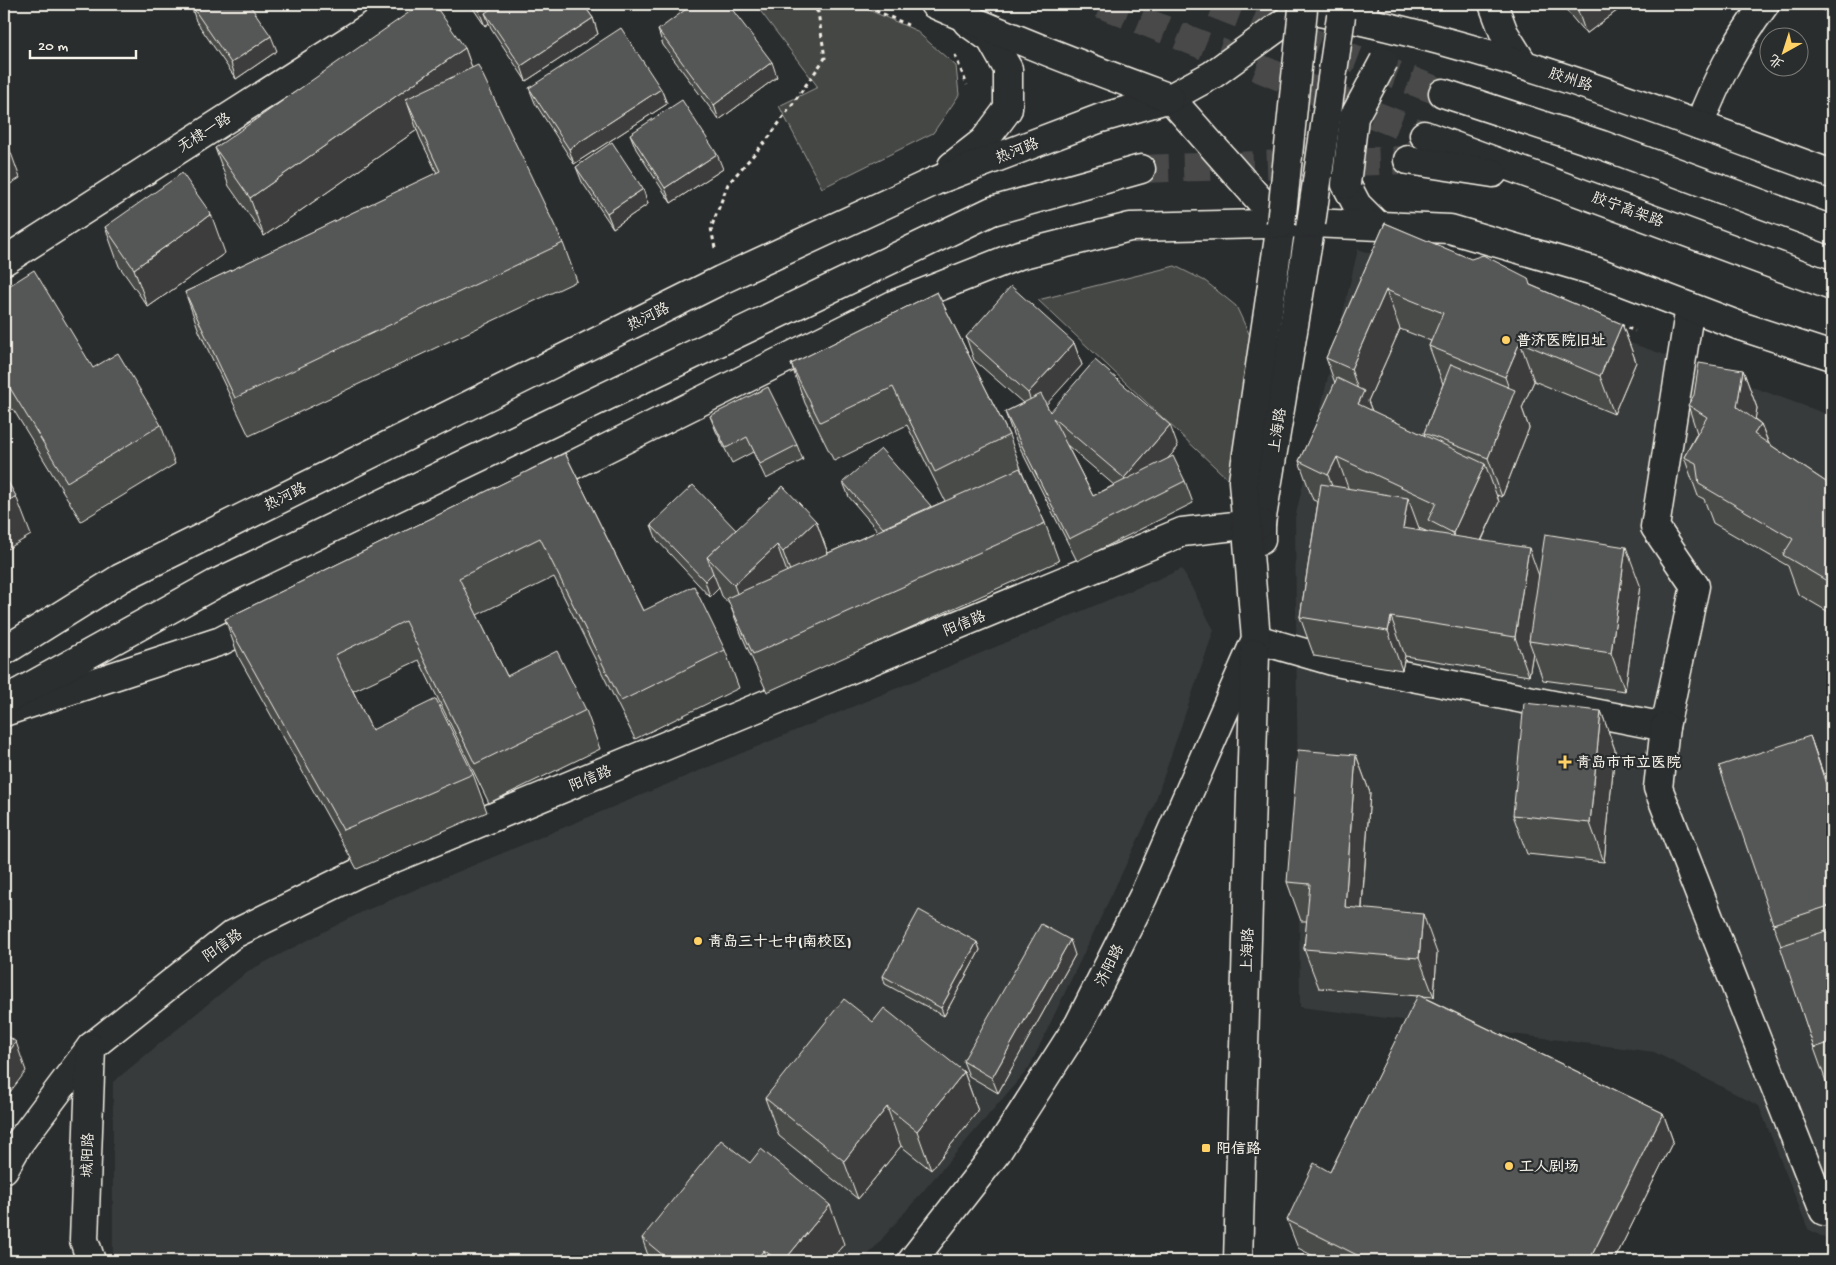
<svg xmlns="http://www.w3.org/2000/svg" width="1836" height="1265" viewBox="0 0 1836 1265" font-family="'Gochi Hand','LXGW WenKai TC',sans-serif">
	<style>
		.built { fill: #373a3a }
		.green { fill: #444645; stroke: #9c9c96 }
		.lines { fill: none; stroke-linecap: round; stroke-linejoin: round }
		.highway-tunnel { stroke: #484a4a; stroke-width: 28; stroke-dasharray: 28 14; stroke-linecap: butt }
		.minor-casing { stroke: #f4f1e8; stroke-width: 31 }
		.major-casing { stroke: #f4f1e8; stroke-width: 31 }
		.highway-casing { stroke: #f4f1e8; stroke-width: 31 }
		.path { stroke: #f4f1e8; stroke-width: 3; stroke-dasharray: 4 4; stroke-linecap: butt }
		.minor { stroke: #2a2d2e; stroke-width: 28 }
		.major { stroke: #2a2d2e; stroke-width: 28 }
		.highway { stroke: #2a2d2e; stroke-width: 28 }
		.minor-bridge-casing { stroke: #f4f1e8; stroke-width: 31; stroke-linecap: butt }
		.major-bridge-casing { stroke: #f4f1e8; stroke-width: 31; stroke-linecap: butt }
		.minor-bridge { stroke: #2a2d2e; stroke-width: 28 }
		.major-bridge { stroke: #2a2d2e; stroke-width: 28 }
		.wall { fill: #494b4a; stroke: #f4f1e8; fill-rule: evenodd }
		.shaded-wall { fill: #3c3d3c; stroke: #f4f1e8 }
		.building { fill: #555756; stroke: #f4f1e8 }
		.poi-dot { fill: #ffd166; stroke: #2a2d2e; stroke-width: 2 }
		.labels { text-anchor: middle; stroke-width: 4.5; stroke-linejoin: round; paint-order: stroke }
		.street-label { font-size: 15px; fill: #f4f1e8; stroke: #2a2d2e }
		.poi-label { font-size: 15px; font-weight: bold; fill: #f4f1e8; stroke: #2a2d2e; text-anchor: start }
	</style>
	<rect width="100%" height="100%" fill="#2a2d2e"/>
	<filter id="ink" filterUnits="userSpaceOnUse"><feTurbulence type="fractalNoise" baseFrequency=".02" numOctaves="2"/><feDisplacementMap in="SourceGraphic" scale="10" xChannelSelector="R" yChannelSelector="G"/><feConvolveMatrix kernelMatrix="1 2 1 2 8 2 1 2 1" color-interpolation-filters="sRGB"/></filter>
	<g filter="url(#ink)">
		<!-- built -->
		<g class="built">
			<path d="M1358,249L1671,357L1832,416V1242L1808,1229L1759,1106L1654,1052L1300,1007L1295,518Z"/>
			<path d="M1182,569L1214,630L1153,808L1029,1068L863,1261H113V1082L248,971L364,911Z"/>
		</g>
		<!-- green -->
		<g class="green">
			<path d="M755,4H855L915,30L956,66L959,95L933,133L822,188L779,106L818,87Z"/>
			<path d="M1175,266L1205,281L1236,306L1251,338L1232,483L1038,300Z"/>
		</g>
		<g class="lines">
			<!-- highway-tunnel -->
			<g class="highway-tunnel">
				<path d="M1101,4L1424,135"/>
				<path d="M1214,4L1443,93"/>
				<path d="M1141,169L1408,160"/>
			</g>
			<!-- minor casing -->
			<g class="minor-casing">
				<g id="minor">
					<path d="M1493,4L1504,33L1524,65"/>
					<path d="M1341,16L1364,4"/>
					<path d="M1699,125C1718,77 1734,46 1765,4"/>
					<path d="M4,261L406,4"/>
					<path d="M1261,540V523L1311,223"/>
					<path d="M1256,639L1336,662L1665,727L1695,586L1655,527L1690,307"/>
					<path d="M1665,727L1658,788L1824,1211L1832,1209"/>
					<path d="M4,1169L19,1143L91,1047L232,935L358,873L1182,532L1261,523"/>
					<path d="M91,1261L84,1240L91,1047"/>
					<path d="M912,1261L997,1152L1079,1024L1143,897L1256,639L1243,481L1281,224"/>
					<path d="M1238,1261L1255,653"/>
				</g>
			</g>
			<!-- major casing -->
			<g class="major-casing">
				<g id="major">
					<path d="M1170,98L1281,224"/>
					<path d="M952,166L984,141L1008,109V69L991,39L967,22"/>
					<path d="M1346,184L1357,205L1376,224"/>
					<path d="M537,483L895,304L1019,255L1130,227L1311,223L1450,229L1598,272L1740,326L1832,356"/>
					<path d="M4,651L121,578L721,280L935,181L1101,118L1170,98L1212,75L1303,9C1485,42 1658,110 1832,174"/>
					<path d="M4,712L221,641L264,619"/>
				</g>
			</g>
			<!-- highway casing -->
			<g class="highway-casing">
				<g id="highway">
					<path d="M934,4C1011,38 1090,69 1170,98"/>
					<path d="M1443,93L1602,145L1832,230"/>
					<path d="M1424,135L1832,286"/>
					<path d="M1408,160L1493,173"/>
					<path d="M4,701L215,584L992,211L1141,169"/>
				</g>
			</g>
			<!-- path -->
			<g class="path">
				<path d="M861,4L908,25"/>
				<path d="M955,55L967,85"/>
				<path d="M715,248L711,228L728,184L770,136L825,58L818,12L808,4"/>
				<path d="M1620,325L1635,331"/>
			</g>
			<!-- minor -->
			<use href="#minor" class="minor"/>
			<!-- major -->
			<use href="#major" class="major"/>
			<!-- highway -->
			<use href="#highway" class="highway"/>
			<!-- minor-bridge casing -->
			<g class="minor-bridge-casing">
				<g id="minor-bridge">
					<path d="M1311,223L1341,16"/>
					<path d="M1281,224L1303,9"/>
				</g>
			</g>
			<!-- major-bridge casing -->
			<g class="major-bridge-casing">
				<path id="major-bridge" d="M1346,184L1354,117L1384,61"/>
			</g>
			<!-- minor-bridge -->
			<use href="#minor-bridge" class="minor-bridge"/>
			<!-- major-bridge -->
			<use href="#major-bridge" class="major-bridge"/>
		</g>
		<!-- wall -->
		<g class="wall">
			<path d="M346,4H365L352,12Z"/>
			<path d="M470,4H583L593,18L598,34L526,81L491,28L489,23L485,26Z"/>
			<path d="M1561,4H1626L1586,34Z"/>
			<path d="M1807,4H1832V14Z"/>
			<path d="M191,5L277,51L236,79L196,21Z"/>
			<path d="M658,30L777,77L719,120L663,45Z"/>
			<path d="M465,48L472,68L563,243L577,281L249,436L199,331L185,292L437,173L420,138L417,130L264,236L229,186L215,148Z"/>
			<path d="M529,88L661,89L667,104L574,164L535,103Z"/>
			<path d="M630,134L723,169L671,203L636,149Z"/>
			<path d="M576,167L643,189L648,204L613,228L582,182Z"/>
			<path d="M1385,223L1622,324L1636,362L1614,414L1534,381L1522,408L1529,428L1502,497L1497,495L1499,502L1482,540L1539,575L1640,585L1625,691L1543,680L1533,652L1529,676L1405,656L1402,670L1314,656L1300,617L1318,502L1313,500L1299,461L1335,383L1326,358ZM1400,329L1431,341L1429,346L1443,384L1424,433L1425,436L1372,411L1368,401ZM1419,528L1428,532L1420,531Z"/>
			<path d="M105,227L225,253L148,307L119,266Z"/>
			<path d="M4,289L93,368L161,425L175,464L81,521L13,409L4,415Z"/>
			<path d="M937,292L1009,435L1023,474L1045,523L1059,561L767,692L742,636L730,605L722,596L719,588L710,597L657,540L651,525L736,530L816,521L828,553L878,531L849,497L843,482L931,507L945,501L907,425L834,461L805,403L791,364Z"/>
			<path d="M966,337L1074,343L1082,365L1046,404L1050,412L1178,447L1168,458L1185,481L1193,503L1077,561L1013,434L1005,412L1023,403L974,360ZM1067,445L1114,485L1093,496Z"/>
			<path d="M1743,370L1757,408L1755,419L1761,424L1769,444L1829,484L1832,479V614L1798,594L1788,566L1713,523L1704,499L1698,496L1684,457L1697,433L1688,405Z"/>
			<path d="M710,416L797,445L803,460L766,479L753,452L732,463L716,431Z"/>
			<path d="M565,453L643,611L725,650L739,688L635,739L554,577L477,615L507,676L586,710L600,749L489,803L419,660L353,691L372,730L473,774L487,812L357,869L239,658L225,619Z"/>
			<path d="M1601,711L1615,750L1604,862L1527,854L1513,815Z"/>
			<path d="M1810,736L1832,799V1098L1814,1048L1781,946L1773,924Z"/>
			<path d="M1356,755L1370,793L1362,909L1437,953L1434,997L1421,996L1663,1113L1673,1141L1614,1261H1323L1298,1248L1287,1220L1330,1172L1418,996L1319,988L1304,949L1307,921H1301L1287,882Z"/>
			<path d="M977,942L980,950L944,1016L885,984L883,976Z"/>
			<path d="M1075,955L998,1093L969,1076L963,1061Z"/>
			<path d="M873,1022L964,1072L978,1111L931,1170L901,1146L858,1199L779,1136L765,1098Z"/>
			<path d="M642,1238L844,1244L830,1261H650Z"/>
		</g>
		<!-- shaded-wall -->
		<g class="shaded-wall">
			<path d="M4,4H10L4,8Z"/>
			<path d="M349,4H365L352,12Z"/>
			<path d="M490,4H519L485,13L489,23L485,26L479,11Z"/>
			<path d="M1578,4H1626L1586,34L1576,5Z"/>
			<path d="M593,18L598,34L526,81L521,66Z"/>
			<path d="M271,36L277,51L236,79L231,63Z"/>
			<path d="M465,48L479,87L406,99L417,130L264,236L250,198Z"/>
			<path d="M772,62L777,77L719,120L714,105Z"/>
			<path d="M661,89L667,104L574,164L569,149Z"/>
			<path d="M6,139L20,178L4,188V141Z"/>
			<path d="M717,154L723,169L671,203L665,188Z"/>
			<path d="M643,189L648,204L613,228L607,213Z"/>
			<path d="M211,214L225,253L148,307L134,269Z"/>
			<path d="M1386,290L1400,329L1368,401L1379,429L1358,404L1361,398L1351,369Z"/>
			<path d="M1622,324L1636,362L1614,414L1600,376Z"/>
			<path d="M1520,342L1534,381L1522,408L1529,428L1502,497L1488,458L1512,397L1505,377Z"/>
			<path d="M1074,343L1082,365L1036,416L1028,393Z"/>
			<path d="M1743,370L1757,408L1751,446L1737,407Z"/>
			<path d="M1761,424L1776,463L1754,434Z"/>
			<path d="M1170,425L1178,447L1132,500L1124,478Z"/>
			<path d="M1337,457L1351,496L1342,514L1328,475Z"/>
			<path d="M1485,464L1499,502L1467,571L1453,533Z"/>
			<path d="M16,496L31,535L4,551V504Z"/>
			<path d="M1408,498L1422,536L1403,528Z"/>
			<path d="M816,521L830,559L797,590L783,552Z"/>
			<path d="M777,545L791,583L748,624L734,585Z"/>
			<path d="M1626,547L1640,585L1625,691L1611,653Z"/>
			<path d="M1529,548L1543,587L1529,641L1533,652L1529,676L1515,637Z"/>
			<path d="M713,573L719,588L710,597L705,581Z"/>
			<path d="M1391,617L1405,656L1402,670L1388,631Z"/>
			<path d="M1601,711L1615,750L1604,862L1590,823Z"/>
			<path d="M1810,736L1832,799V802Z"/>
			<path d="M1356,755L1370,793L1359,946L1345,907Z"/>
			<path d="M1423,914L1437,953L1434,997L1419,958Z"/>
			<path d="M1070,940L1075,955L998,1093L992,1078Z"/>
			<path d="M977,942L980,950L944,1016L941,1008Z"/>
			<path d="M16,1042L26,1071L4,1100V1058Z"/>
			<path d="M964,1072L978,1111L931,1170L917,1131Z"/>
			<path d="M887,1107L901,1146L858,1199L844,1161Z"/>
			<path d="M1663,1113L1673,1141L1614,1261H1589Z"/>
			<path d="M830,1205L844,1244L830,1261H784Z"/>
			<path d="M764,1250L768,1261H755Z"/>
		</g>
		<!-- building -->
		<g class="building">
			<path d="M193,4H249L271,36L231,63L191,5Z"/>
			<path d="M421,4H434L465,48L250,198L215,148Z"/>
			<path d="M474,4H490L479,11Z"/>
			<path d="M498,4H583L593,18L521,66L485,13Z"/>
			<path d="M693,4H728L772,62L714,105L658,30Z"/>
			<path d="M621,28L661,89L569,149L529,88Z"/>
			<path d="M478,65L563,243L235,398L185,292L440,171L406,99Z"/>
			<path d="M682,100L717,154L665,188L630,134Z"/>
			<path d="M612,142L643,189L607,213L576,167Z"/>
			<path d="M182,173L211,214L134,269L105,227Z"/>
			<path d="M1385,223L1471,259L1483,255L1528,278L1530,285L1622,324L1600,376L1520,342L1505,377L1429,346L1443,313L1386,290L1351,369L1326,358Z"/>
			<path d="M34,270L93,368L118,353L161,425L67,482L4,378V289Z"/>
			<path d="M1011,286L1074,343L1028,393L966,337Z"/>
			<path d="M937,292L1009,435L935,472L893,387L820,422L791,364Z"/>
			<path d="M1095,360L1170,425L1124,478L1053,418L1093,496L1173,456L1185,481L1069,539L1005,412L1041,394L1050,412Z"/>
			<path d="M1699,363L1743,370L1737,407L1761,424L1754,434L1829,484L1832,479V584L1783,555L1793,539L1699,484L1696,463L1684,457L1707,417L1688,405L1694,395Z"/>
			<path d="M1451,364L1515,390L1488,458L1424,433Z"/>
			<path d="M1337,378L1364,391L1358,404L1485,464L1453,533L1428,520L1436,503L1337,457L1328,475L1299,461Z"/>
			<path d="M768,387L797,445L760,464L747,437L726,448L710,416Z"/>
			<path d="M881,449L931,506L928,508L883,528L843,482Z"/>
			<path d="M565,453L643,611L694,586L725,650L621,701L540,538L459,578L507,676L557,651L586,710L475,764L405,621L335,655L372,730L436,699L473,774L343,830L225,619Z"/>
			<path d="M1020,468L1045,523L753,654L727,598Z"/>
			<path d="M4,475L16,496L4,504Z"/>
			<path d="M1321,484L1408,498L1403,528L1529,548L1515,637L1391,617L1388,631L1300,617Z"/>
			<path d="M693,485L736,530L707,557L713,573L705,581L651,525Z"/>
			<path d="M783,486L816,521L783,552L777,545L734,585L707,557Z"/>
			<path d="M1545,534L1626,547L1611,653L1529,641Z"/>
			<path d="M1524,703L1601,711L1590,823L1513,815Z"/>
			<path d="M1810,736L1832,802V905L1773,924L1719,766Z"/>
			<path d="M1298,750L1356,755L1345,907L1423,914L1419,958L1304,949L1310,884L1287,882Z"/>
			<path d="M919,910L977,942L941,1008L883,976Z"/>
			<path d="M1041,924L1070,940L992,1078L963,1061Z"/>
			<path d="M1832,929V1042L1814,1048L1780,946Z"/>
			<path d="M1418,995L1663,1113L1589,1261H1369L1287,1220L1314,1163L1330,1172Z"/>
			<path d="M844,999L873,1022L884,1008L964,1072L917,1131L887,1107L844,1161L765,1098Z"/>
			<path d="M4,1033L16,1042L4,1058Z"/>
			<path d="M721,1140L750,1163L761,1149L830,1205L784,1261H778L764,1250L755,1261H670L642,1238Z"/>
		</g>
	</g>
	<!-- markers -->
	<g class="poi-dot">
		<circle cx="1506" cy="340" r="5"/>
		<path d="M1562.5 754.5h5v5h5v5h-5v5h-5v-5h-5v-5h5z"/>
		<circle cx="698" cy="941" r="5"/>
		<rect x="1201" y="1143" width="10" height="10" rx="2.5"/>
		<circle cx="1509" cy="1166" r="5"/>
	</g>
	<g class="labels">
		<!-- street labels -->
		<g class="street-label">
			<text transform="translate(1571 79) rotate(18)" y="5">胶州路</text>
			<text transform="translate(204 132) rotate(-32)" y="5">无棣一路</text>
			<text transform="translate(1017 150) rotate(-21)" y="5">热河路</text>
			<text transform="translate(1628 209) rotate(20)" y="5">胶宁高架路</text>
			<text transform="translate(648 316) rotate(-26)" y="5">热河路</text>
			<text transform="translate(1277 430) rotate(-81)" y="5">上海路</text>
			<text transform="translate(285 496) rotate(-26)" y="5">热河路</text>
			<text transform="translate(964 623) rotate(-22)" y="5">阳信路</text>
			<text transform="translate(590 778) rotate(-22)" y="5">阳信路</text>
			<text transform="translate(222 945) rotate(-35)" y="5">阳信路</text>
			<text transform="translate(1247 950) rotate(-88)" y="5">上海路</text>
			<text transform="translate(1109 965) rotate(-63)" y="5">济阳路</text>
			<text transform="translate(87 1155) rotate(-88)" y="5">城阳路</text>
		</g>
		<!-- poi labels -->
		<g class="poi-label">
			<text x="1516" y="345">普济医院旧址</text>
			<text x="1576" y="767">青岛市市立医院</text>
			<text x="708" y="946">青岛三十七中(南校区)</text>
			<text x="1216" y="1153">阳信路</text>
			<text x="1519" y="1171">工人剧场</text>
		</g>
	</g>
	<!-- margin -->
	<rect width="1836" height="1265" fill="none" stroke="#2a2d2e" stroke-width="20"/>
	<rect x="10" y="10" width="1816" height="1245" fill="none" stroke="#f4f1e8" stroke-width="2" filter="url(#ink)"/>
	<!-- north arrow -->
	<g transform="translate(1784 52) rotate(219)"><circle r="24" fill="#2a2d2e" stroke="#7b7b78"/>
	<path d="M0-4L9 19L0 12L-9 19Z" fill="#ffd166"/>
	<text y="-8" font-size="14" font-weight="bold" text-anchor="middle" fill="#f4f1e8">北</text>
	</g>
	<!-- scale -->
	<path d="M30 50v8h106v-8" fill="none" stroke="#f4f1e8" stroke-width="2.5"/>
	<text x="38" y="50" font-size="15" fill="#f4f1e8" stroke="#2a2d2e" stroke-width="4" paint-order="stroke">20 m</text>
</svg>
